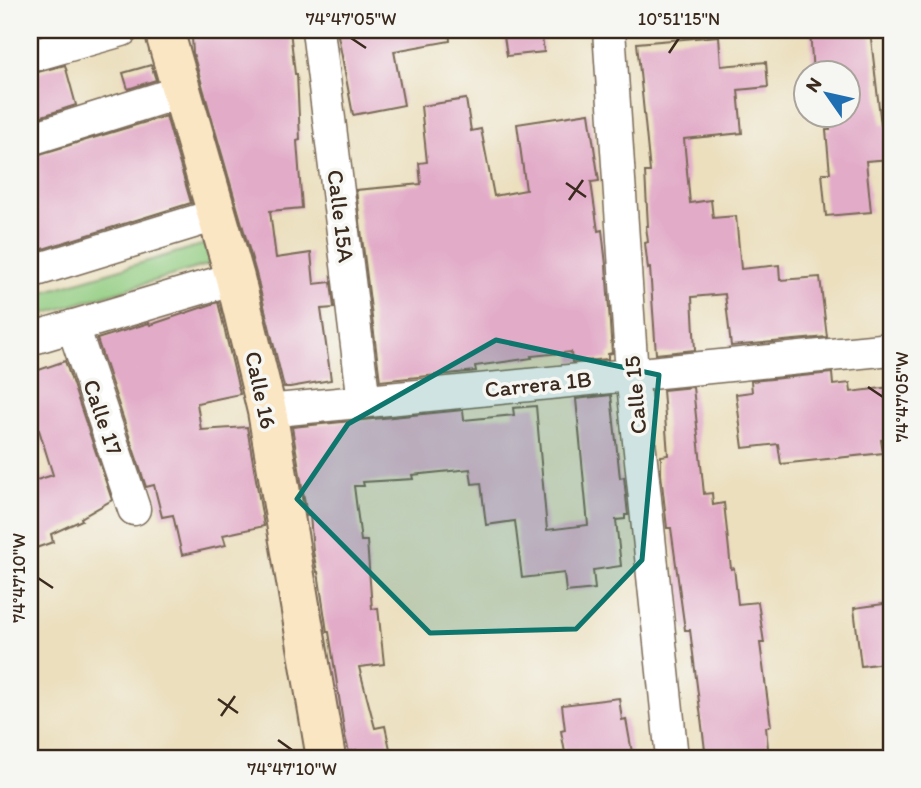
<svg xmlns="http://www.w3.org/2000/svg" width="921" height="788" viewBox="0 0 921 788" font-family="Itim,sans-serif">
	<style>
		.green { fill: #91cc80; stroke: #667b4f; stroke-width: 2 }
		.building { fill: #e2abc8 }
		.lines { fill: none; stroke-linecap: round; stroke-linejoin: round }
		.street-casing { stroke: #796956; stroke-width: 35 }
		.secondary-casing { stroke: #796956; stroke-width: 42 }
		.street { stroke: #fff; stroke-width: 32 }
		.secondary { stroke: #fbe6c4; stroke-width: 38 }
		.marked { fill: #0f766e; fill-opacity: 0.2; stroke: #0f766e; stroke-width: 5; stroke-linejoin: round }
		.ticks { fill: none; stroke: #3b2a1e; stroke-width: 2.5 }
		.labels { text-anchor: middle; stroke-width: 7; stroke-linejoin: round; paint-order: stroke }
		.street-label { font-size: 23px; fill: #3b2a1e; stroke: #f6f6f2 }
		.neatline { fill: none; stroke: #3b2a1e; stroke-width: 2.5 }
		.ticks-label { font-size: 18px; text-anchor: middle; fill: #3b2a1e }
	</style>
	<rect width="100%" height="100%" fill="#f6f6f2"/>
	<filter id="ink" filterUnits="userSpaceOnUse"><feTurbulence type="fractalNoise" baseFrequency=".0143" numOctaves="2"/><feDisplacementMap in="SourceGraphic" scale="14" xChannelSelector="R" yChannelSelector="G"/><feConvolveMatrix kernelMatrix="1 2 1 2 8 2 1 2 1" color-interpolation-filters="sRGB"/></filter>
	<filter id="wash" filterUnits="userSpaceOnUse"><feTurbulence type="fractalNoise" baseFrequency=".00686" numOctaves="4" result="noise"/><feDisplacementMap in="SourceGraphic" scale="28" xChannelSelector="R" yChannelSelector="G"/><feGaussianBlur stdDeviation="1.57" result="paint"/><feColorMatrix in="noise" values="0 0 0 0 0 0 0 0 0 0 0 0 0 0 0 0 0 1.4 0 .05"/><feComposite in="paint" operator="in"/></filter>
	<g filter="url(#wash)">
		<rect width="100%" height="100%" fill="#ebdfbe"/>
		<!-- green -->
		<path class="green" d="M205,244L210,264L30,318V296Z"/>
		<g id="blocks">
			<!-- building -->
			<g class="building">
				<path d="M251,30H290L295,74H297L300,140L297,141L302,208L270,211L276,258L311,253L314,284L331,282L334,308L321,309L331,380L290,387H284L256,273L193,53L192,38L251,32Z"/>
				<path d="M337,30H449L450,41L394,51L404,105L353,115Z"/>
				<path d="M541,30L544,52L507,56L504,36Z"/>
				<path d="M810,30H870L881,125L889,124L891,146V159L866,161L871,212L826,216L822,173H830L826,130H830L829,116H848V74H813Z"/>
				<path d="M719,36L721,66L766,62L768,87L738,90L742,133L684,139L690,203L711,200L713,218L736,216L741,269L779,265L780,280L820,277L827,337L731,346L725,294L692,297L695,350L656,354L650,268L648,269L645,243L648,242L646,226H648L645,172H650L637,43Z"/>
				<path d="M65,65L76,105L30,120V74Z"/>
				<path d="M151,65L156,80L128,89L123,73Z"/>
				<path d="M466,99L471,131L481,129L494,196L526,190L517,124L589,113L599,181L591,182L598,231L602,230L606,265L612,353L608,354V359L572,362L571,352L531,356L532,358L475,366L476,371L380,381L356,190L421,184L419,163L427,162L421,106Z"/>
				<path d="M166,116L191,203L30,253V157Z"/>
				<path d="M218,302L240,394L197,403L201,430L247,427L264,526L223,535L226,545L182,555L173,515L162,517L154,485L146,487L97,339L149,323L150,325Z"/>
				<path d="M65,361L112,500L81,518L82,520L51,534L53,542L30,550V482L53,475L39,430L35,432L30,417V373Z"/>
				<path d="M832,373L833,385L850,383L851,392L891,387V439L881,440L883,453L781,464L778,444L743,448L736,394L752,392L751,381Z"/>
				<path d="M693,387L704,494L712,493L713,505L724,503L731,569L734,568L738,604L758,602L764,643H760L771,726L766,727L769,758H706L690,630H685L671,528H667L661,474V456L668,455L663,390Z"/>
				<path d="M611,395L620,478L624,477L628,515H625V519L616,520L621,566L593,570L595,589L566,592L564,573L522,578L515,521L486,525L481,483L472,484L470,469L412,475L413,479L363,482L364,486H354L361,541H367L372,609L378,608L384,664L359,667L375,728L385,726L392,758H358L356,750L349,752L345,736L329,632H327L318,572H317L313,551L310,515L307,516L292,427L463,410L464,420L514,415L513,408L536,406L547,530L588,525L576,399Z"/>
				<path d="M891,603V662L861,666L854,608Z"/>
				<path d="M619,698L622,720L626,719L633,758H566L561,731L565,730L562,705Z"/>
			</g>
		</g>
	</g>
	<g filter="url(#ink)">
		<use href="#blocks" fill-opacity="0" stroke="#796956" stroke-width="2"/>
		<g class="lines">
			<!-- street casing -->
			<g class="street-casing">
				<g id="street">
					<path d="M318,30L364,402"/>
					<path d="M609,30L632,374L672,758"/>
					<path d="M30,56L122,30"/>
					<path d="M30,139L183,91"/>
					<path d="M30,272L216,215"/>
					<path d="M73,326L134,509"/>
					<path d="M30,339L235,278"/>
					<path d="M267,411L891,349"/>
				</g>
			</g>
			<!-- secondary casing -->
			<g class="secondary-casing">
				<path id="secondary" d="M164,30L235,278L267,411L326,758"/>
			</g>
			<!-- street -->
			<use href="#street" class="street"/>
			<!-- secondary -->
			<use href="#secondary" class="secondary"/>
		</g>
	</g>
	<!-- marked area -->
	<path class="marked" d="M496,340L659,375L642,560L576,629L430,633L297,499L348,424Z"/>
	<!-- ticks -->
	<path class="ticks" d="M351,38L366,48M669,53L679,38M566,183L586,197M569,200L583,180M868,387L883,397M38,578L53,588M218,699L238,713M221,716L235,696M278,740L292,750"/>
	<g class="labels">
		<!-- street labels -->
		<g class="street-label">
			<text transform="translate(341 216) rotate(83)" y="8">Calle 15A</text>
			<text transform="translate(538 384) rotate(-6)" y="8">Carrera 1B</text>
			<text transform="translate(261 390) rotate(78)" y="8">Calle 16</text>
			<text transform="translate(635 395) rotate(-95)" y="8">Calle 15</text>
			<text transform="translate(103 417) rotate(71)" y="8">Calle 17</text>
		</g>
	</g>
	<!-- margin -->
	<rect width="921" height="788" fill="none" stroke="#f6f6f2" stroke-width="77"/>
	<!-- north arrow -->
	<g transform="translate(827 94) rotate(304)"><circle r="33" fill="#f6f6f2" stroke="#aba49d" stroke-width="2"/>
	<path d="M0-5L12 26L0 18L-12 26Z" fill="#1f6fb2"/>
	<text y="-10" font-size="19" font-weight="bold" text-anchor="middle" fill="#3b2a1e">N</text>
	</g>
	<rect x="38" y="38" width="845" height="712" class="neatline"/>
	<g class="ticks-label">
		<text x="351" y="25">74°47'05"W</text>
		<text x="679" y="25">10°51'15"N</text>
		<text transform="translate(902 397) rotate(-90)" y="6">74°47'05"W</text>
		<text transform="translate(19 578) rotate(-90)" y="6">74°47'10"W</text>
		<text x="292" y="775">74°47'10"W</text>
	</g>
</svg>
